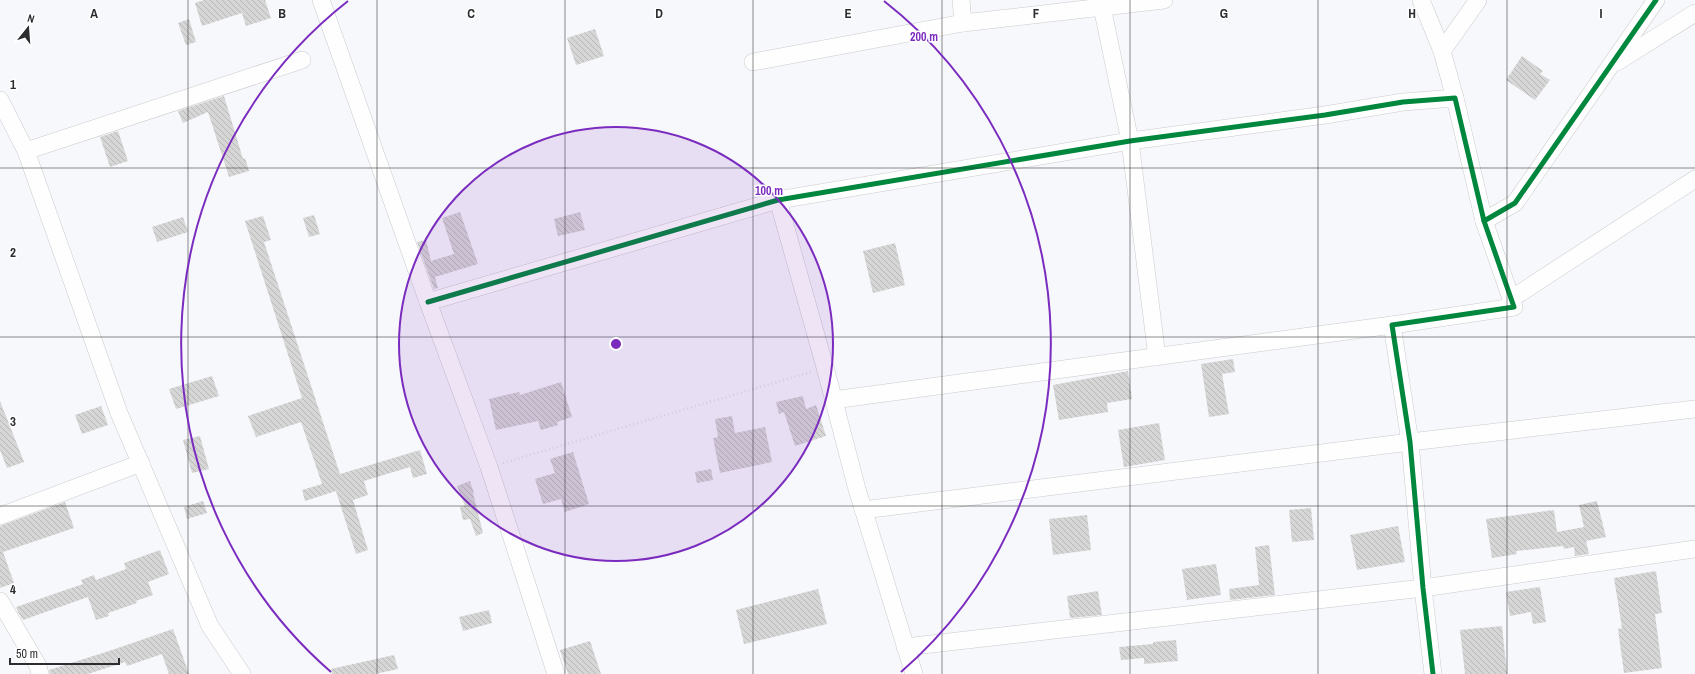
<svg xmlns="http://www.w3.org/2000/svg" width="1695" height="674" viewBox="0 0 1695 674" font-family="'Archivo Narrow',sans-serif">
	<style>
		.building { fill: url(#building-back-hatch) }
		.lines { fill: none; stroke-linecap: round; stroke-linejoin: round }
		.minor-casing { stroke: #cacbce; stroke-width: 18 }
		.path { stroke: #e1e1e2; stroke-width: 2.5; stroke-dasharray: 1 3; stroke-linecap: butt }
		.minor { stroke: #fefefe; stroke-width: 17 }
		.cycleway-casing { stroke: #fff; stroke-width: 8 }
		.cycleway { stroke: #00873e; stroke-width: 5 }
		.grid { fill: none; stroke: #2b2c2f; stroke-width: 1; stroke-opacity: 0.55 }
		.ring { fill: none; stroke: #7b2cbf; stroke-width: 2 }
		.grid-label { font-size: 13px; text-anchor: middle; font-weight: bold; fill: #2b2c2f; stroke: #fff; stroke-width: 3; stroke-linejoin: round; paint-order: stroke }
		.centre { fill: #7b2cbf; stroke: #fff; stroke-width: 2 }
		.ring-label { font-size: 12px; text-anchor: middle; font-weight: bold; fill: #7b2cbf; stroke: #fff; stroke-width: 3; stroke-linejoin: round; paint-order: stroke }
	</style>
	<defs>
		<pattern id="building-back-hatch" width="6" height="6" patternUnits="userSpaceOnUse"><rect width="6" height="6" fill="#d7d6d7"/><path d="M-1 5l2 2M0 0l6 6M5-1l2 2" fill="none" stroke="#b9b8b9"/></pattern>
	</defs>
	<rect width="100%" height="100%" fill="#f6f8fb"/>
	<!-- building -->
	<g class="building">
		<path d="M204,0H265L271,18L246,26L242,13L202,26L195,3Z"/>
		<path d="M189,19L196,42L186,45L178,23Z"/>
		<path d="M595,29L604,56L576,65L567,38Z"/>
		<path d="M1522,56L1543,71L1540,74L1550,80L1535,100L1506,80Z"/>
		<path d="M224,96L243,159L245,158L249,171L229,177L208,112L183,123L178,111Z"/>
		<path d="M118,131L128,161L110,167L100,137Z"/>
		<path d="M460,212L478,264L435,277L438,288L434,289L417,242L426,240L431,261L454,254L442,218Z"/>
		<path d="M580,212L585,230L558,236L554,219Z"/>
		<path d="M314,215L320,234L309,237L303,218Z"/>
		<path d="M263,216L271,240L264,242L340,474L420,450L427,474L413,478L410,467L364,481L368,495L353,500L368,550L356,554L336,491L305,501L302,490L322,484L301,422L256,437L248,416L302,398L245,221Z"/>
		<path d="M183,217L188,232L157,242L152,227Z"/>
		<path d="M895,243L905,285L873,293L863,251Z"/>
		<path d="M1233,359L1235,372L1222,374L1229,414L1209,417L1201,364Z"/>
		<path d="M1128,371L1132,399L1107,403L1108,412L1059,420L1053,385Z"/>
		<path d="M212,376L219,396L176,409L169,389Z"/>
		<path d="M561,382L572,417L557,422L558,425L541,430L538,421L496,430L489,399L519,392L520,395Z"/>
		<path d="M803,396L806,409L816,405L826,436L795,446L784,412L779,414L776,402Z"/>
		<path d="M0,401L24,462L7,468L0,450Z"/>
		<path d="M101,406L108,425L82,434L75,415Z"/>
		<path d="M732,416L735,433L765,427L772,462L720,473L713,438L718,437L715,419Z"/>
		<path d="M1159,423L1165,460L1124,467L1118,430Z"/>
		<path d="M200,436L209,469L192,473L183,440Z"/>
		<path d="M573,452L589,504L565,512L561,499L543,504L535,479L555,473L550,459Z"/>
		<path d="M711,469L713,480L697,483L695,472Z"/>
		<path d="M470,481L474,493H473L483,533L476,536L470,519L463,520L460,507L465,506L457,486Z"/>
		<path d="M203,501L207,513L187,519L184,507Z"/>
		<path d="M1597,501L1606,537L1586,541L1589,554L1575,556L1574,547L1564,549L1563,546L1516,551L1517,554L1492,558L1486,519L1554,510L1557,532L1584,527L1579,505Z"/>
		<path d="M65,502L74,528L3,552L14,583L0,588V526Z"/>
		<path d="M1311,508L1314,540L1292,542L1289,510Z"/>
		<path d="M1087,515L1091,550L1053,555L1049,519Z"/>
		<path d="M1398,526L1405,562L1357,570L1350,535Z"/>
		<path d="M1269,545L1275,595L1230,600L1229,589L1259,585L1255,547Z"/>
		<path d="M160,550L169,574L148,582L153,595L136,601L137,603L108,613L109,616L96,620L88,597L23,620L18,612L16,607L83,584L81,580L94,575L96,580L126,569L124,563Z"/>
		<path d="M1216,564L1221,595L1187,600L1182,569Z"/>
		<path d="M1656,571L1662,613L1655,614L1662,668L1624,673L1618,629L1622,628L1614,578Z"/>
		<path d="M1540,587L1546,622L1533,624L1531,612L1510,616L1506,592Z"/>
		<path d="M818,589L827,624L744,644L736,610Z"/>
		<path d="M1098,591L1102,615L1070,618L1067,596Z"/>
		<path d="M489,610L492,623L463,631L459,617Z"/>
		<path d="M1502,626L1507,674H1465L1460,630Z"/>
		<path d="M173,629L189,674H169L162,654L127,666L125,662L88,674H50L49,670L109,651Z"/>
		<path d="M1176,640L1178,661L1144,664V658L1121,660L1119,647L1153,644V642Z"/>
		<path d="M590,641L601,674H568L560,650Z"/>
		<path d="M394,655L398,669L375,674H332L331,669Z"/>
	</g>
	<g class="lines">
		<!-- minor casing -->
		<g class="minor-casing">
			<g id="minor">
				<path d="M321,0L428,302L489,467L556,674"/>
				<path d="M961,0L963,23"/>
				<path d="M1421,0L1442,51L1455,98"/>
				<path d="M1102,7L1130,141L1157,357"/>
				<path d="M1442,51L1478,0"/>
				<path d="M753,62L963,23L1164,0"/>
				<path d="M1617,62L1695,13"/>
				<path d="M0,100L26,151L119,413L210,626L242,674"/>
				<path d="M26,151L302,60"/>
				<path d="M778,200L825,367L857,489L914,674"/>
				<path d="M1511,299L1695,179"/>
				<path d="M428,302L778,200L1130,141L1325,115L1403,102L1455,98L1484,221"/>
				<path d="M833,400L1392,325"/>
				<path d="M863,510L1410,442L1695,409"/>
				<path d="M0,516L141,463"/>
				<path d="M0,601L38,666L40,674"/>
				<path d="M905,647L1423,588L1695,549"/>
				<path d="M1433,674L1423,588L1410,442L1392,325L1514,307L1484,221L1515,203L1656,0"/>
			</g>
		</g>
		<!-- path -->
		<path class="path" d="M503,463L811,372"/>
		<!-- minor -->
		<use href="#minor" class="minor"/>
		<!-- cycleway casing -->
		<g class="cycleway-casing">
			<g id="cycleway">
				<path d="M428,302L778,200L1130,141L1325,115L1403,102L1455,98L1484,221"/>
				<path d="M1433,674L1423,588L1410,442L1392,325L1514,307L1484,221L1515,203L1656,0"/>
			</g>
		</g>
		<!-- cycleway -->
		<use href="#cycleway" class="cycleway"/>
	</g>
	<!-- grid -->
	<path class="grid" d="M188,0V674M377,0V674M565,0V674M753,0V674M942,0V674M1130,0V674M1318,0V674M1507,0V674M0,168H1695M0,337H1695M0,506H1695"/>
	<!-- distance rings -->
	<circle cx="616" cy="344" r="217" fill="#7b2cbf" fill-opacity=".12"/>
	<g class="ring">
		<circle cx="616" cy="344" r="217"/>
		<path d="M331 672A435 435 0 0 1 348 1M884 1A435 435 0 0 1 901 672"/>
	</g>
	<g class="grid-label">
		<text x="94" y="18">A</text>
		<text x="282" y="18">B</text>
		<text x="471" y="18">C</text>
		<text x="659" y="18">D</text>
		<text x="848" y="18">E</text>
		<text x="1036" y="18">F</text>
		<text x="1224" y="18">G</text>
		<text x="1412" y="18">H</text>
		<text x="1601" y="18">I</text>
		<text x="13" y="89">1</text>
		<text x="13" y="257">2</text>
		<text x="13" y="426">3</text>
		<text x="13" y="594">4</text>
	</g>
	<circle cx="616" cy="344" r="6" class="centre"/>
	<g class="ring-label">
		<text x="924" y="41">200 m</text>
		<text x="769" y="195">100 m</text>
	</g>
	<!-- north arrow -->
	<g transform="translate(28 28) rotate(17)" stroke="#ffffff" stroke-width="3" paint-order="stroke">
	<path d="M0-3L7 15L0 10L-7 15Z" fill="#2b2c2f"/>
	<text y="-6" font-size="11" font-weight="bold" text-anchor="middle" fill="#2b2c2f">N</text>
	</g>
	<!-- scale -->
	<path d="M10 658v6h109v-6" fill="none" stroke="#2b2c2f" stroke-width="2"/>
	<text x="16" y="658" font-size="12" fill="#2b2c2f" stroke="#ffffff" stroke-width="3" paint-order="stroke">50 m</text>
</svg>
